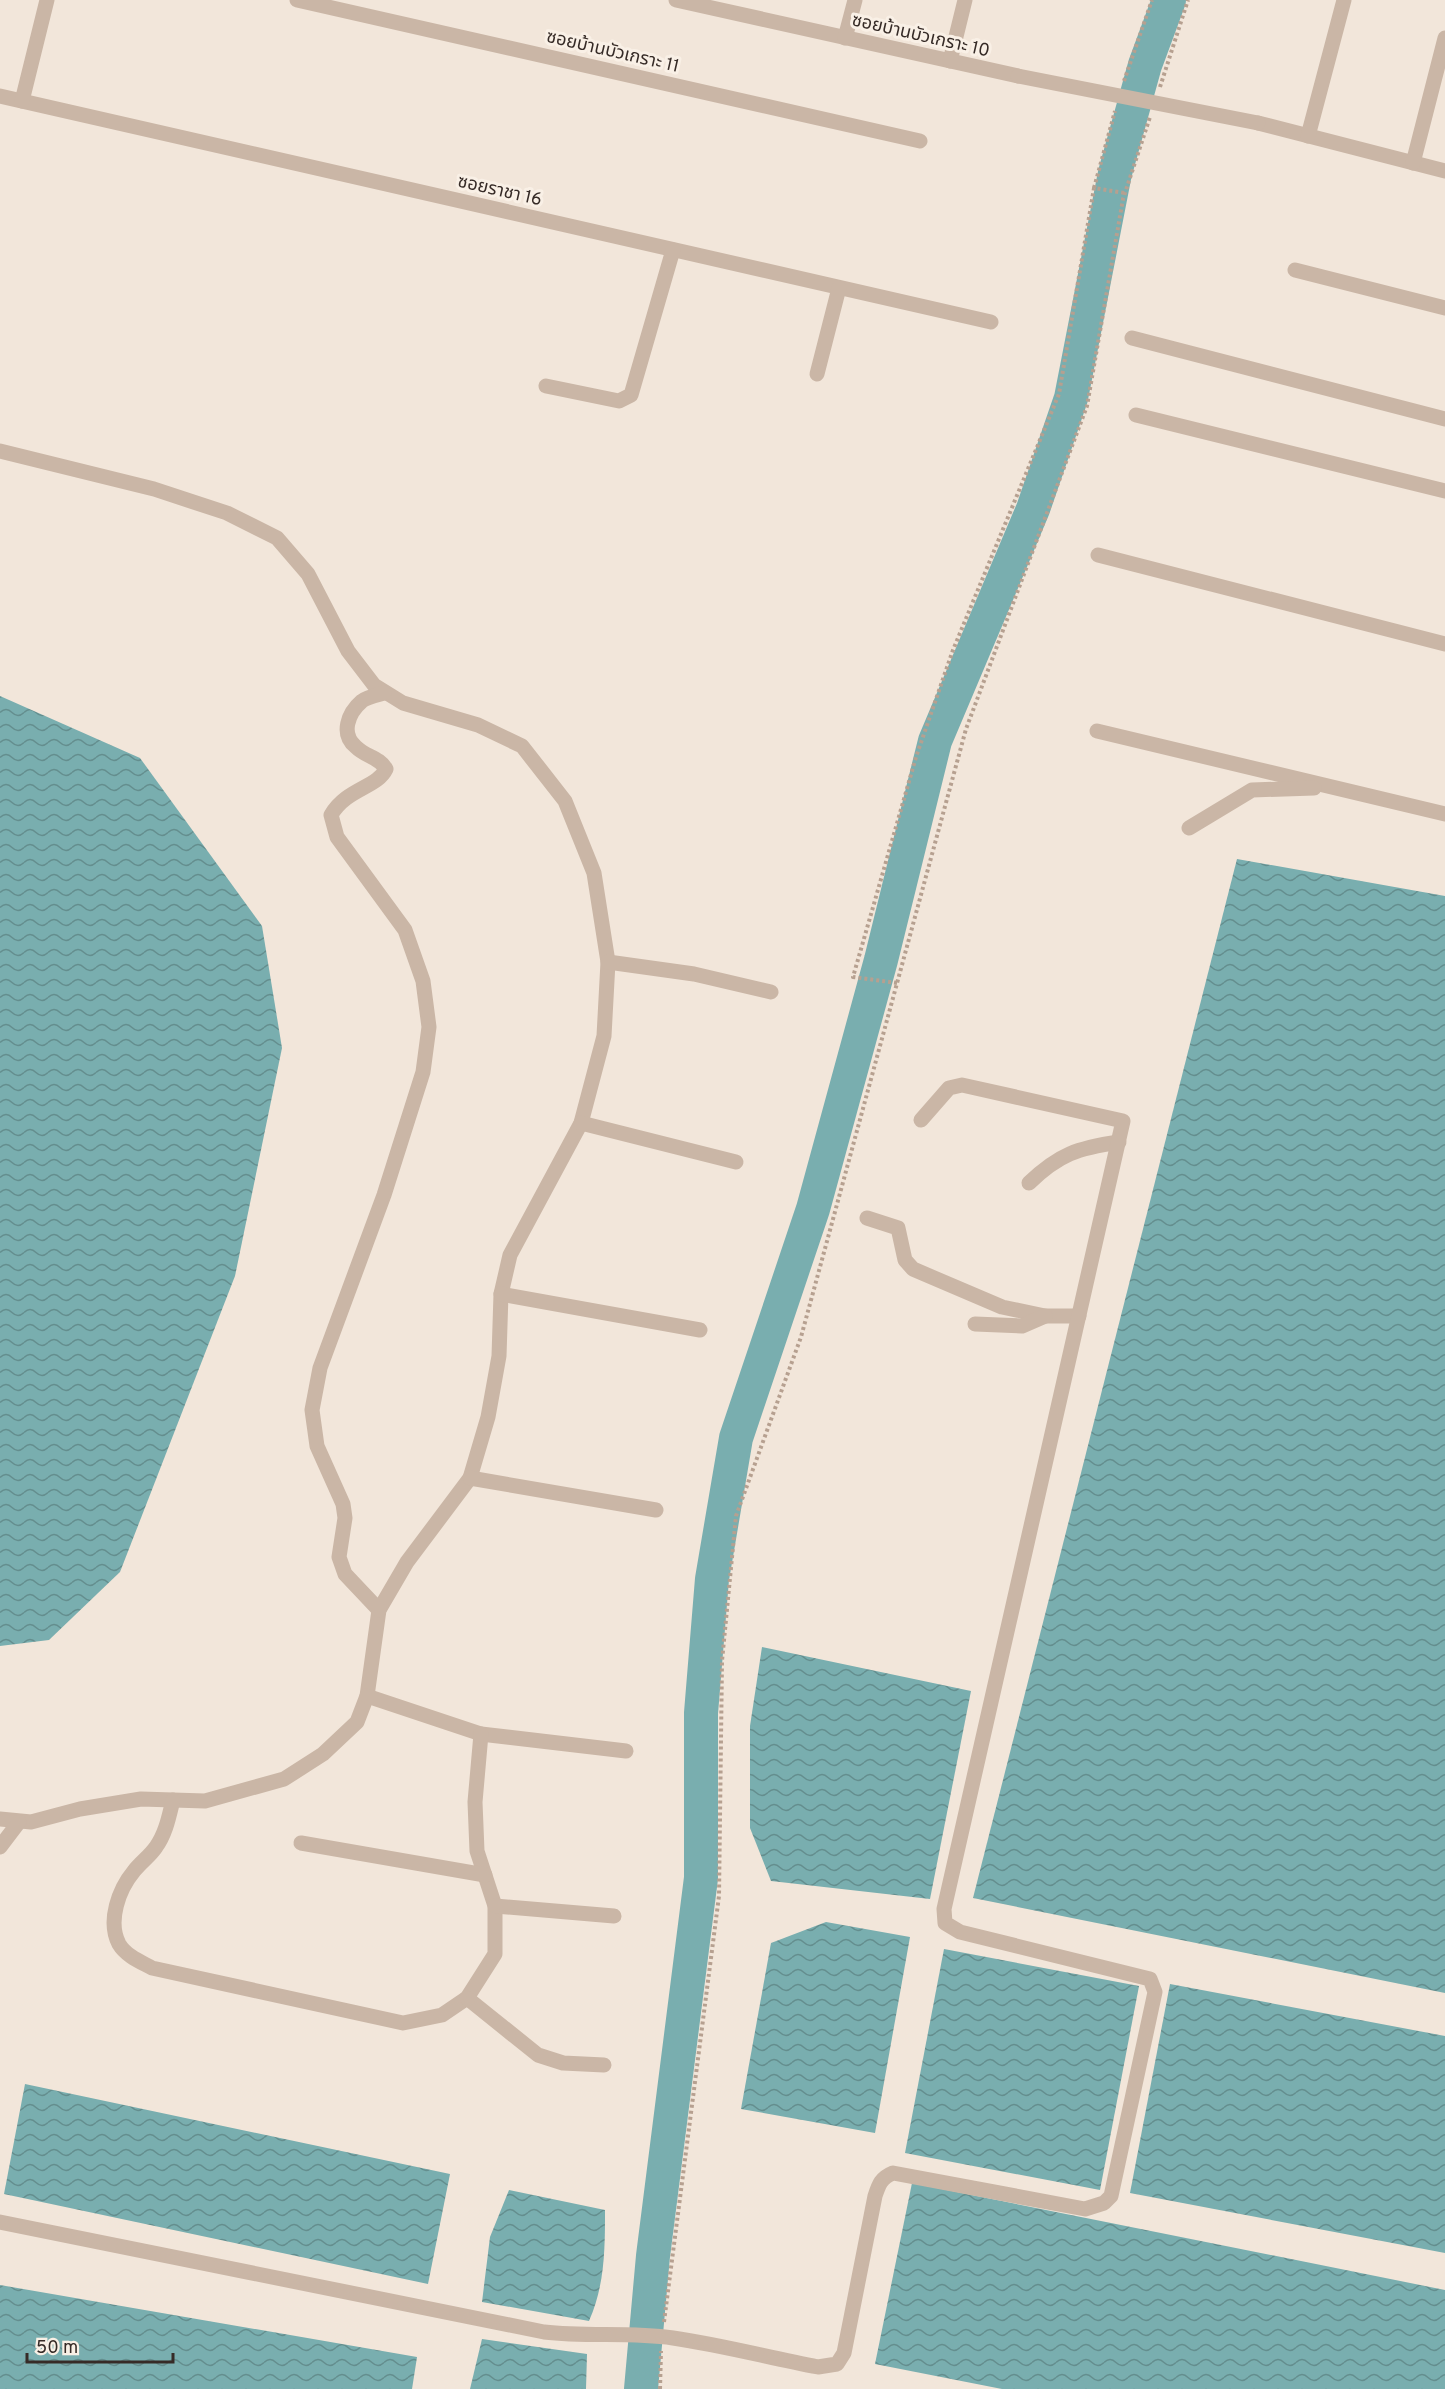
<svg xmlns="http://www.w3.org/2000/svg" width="1445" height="2389" viewBox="0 0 1445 2389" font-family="Overpass,'Noto Sans Thai',sans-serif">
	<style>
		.water { fill: url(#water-waves) }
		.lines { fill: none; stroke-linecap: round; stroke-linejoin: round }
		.river { stroke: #79aeaf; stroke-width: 34 }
		.path { stroke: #b6a090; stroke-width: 4; stroke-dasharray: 3 3; stroke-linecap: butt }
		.minor { stroke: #cab6a6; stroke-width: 15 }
		.minor-bridge { stroke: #cab6a6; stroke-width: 15 }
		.labels { text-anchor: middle; stroke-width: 6; stroke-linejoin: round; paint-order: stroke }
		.street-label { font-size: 18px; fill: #362b27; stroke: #f9f0e6 }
	</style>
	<defs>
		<pattern id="water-waves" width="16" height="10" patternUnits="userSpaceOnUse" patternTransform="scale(1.5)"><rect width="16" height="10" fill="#79aeaf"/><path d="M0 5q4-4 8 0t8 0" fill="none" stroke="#648e8e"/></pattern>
	</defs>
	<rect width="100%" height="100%" fill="#f2e6da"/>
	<!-- water -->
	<g class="water">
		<path d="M0,696L140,758L262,926L282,1048L235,1276L120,1572L49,1640L0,1646Z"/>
		<path d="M1237,859L1445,896V1993L973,1898Z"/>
		<path d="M762,1647L971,1691L930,1899L771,1881L750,1828V1726Z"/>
		<path d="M826,1922L910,1937L875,2133L741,2109L771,1943Z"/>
		<path d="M944,1949L1139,1986L1100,2190L905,2153Z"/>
		<path d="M1170,1984L1445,2036V2253L1130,2193Z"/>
		<path d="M25,2084L450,2174L428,2284L4,2194Z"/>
		<path d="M912,2183L1445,2290V2389H1002L875,2364Z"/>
		<path d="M509,2190L605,2210C605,2248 605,2285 589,2321L482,2302L490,2237Z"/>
		<path d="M0,2285L417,2357L412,2389H0Z"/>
		<path d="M482,2339L587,2354L586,2389H470Z"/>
	</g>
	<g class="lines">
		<!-- river -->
		<path class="river" d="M641,2389L653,2256L701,1878V1713L712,1579L736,1438L813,1209L881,960L935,741L1033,509L1071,398L1115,173L1145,65L1169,0"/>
		<!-- path -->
		<g class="path">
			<path d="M1124,81L1152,0"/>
			<path d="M1160,87L1188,0"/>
			<path d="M1094,188L1115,111"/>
			<path d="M897,983L853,977L916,757L953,650L1059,394L1094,188L1125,193"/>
			<path d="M664,2322L719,1896L722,1661L736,1516L801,1337L966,729L1087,406L1123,199L1150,117"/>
			<path d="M660,2389L661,2351"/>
		</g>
		<!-- minor -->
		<g class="minor">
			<path d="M297,0L920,141"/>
			<path d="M676,0L1018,76"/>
			<path d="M845,38L855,0"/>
			<path d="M950,61L965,0"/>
			<path d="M0,96L991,322"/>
			<path d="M22,101L47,0"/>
			<path d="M1258,123L1445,171"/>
			<path d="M1308,136L1344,0"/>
			<path d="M1413,163L1445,38"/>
			<path d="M1295,270L1445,308"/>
			<path d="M1132,338L1445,419"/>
			<path d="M817,374L839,288"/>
			<path d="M546,386L619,401L631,395L673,250"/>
			<path d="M1136,415L1445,491"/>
			<path d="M0,451L154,489L227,513L277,538L308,574L348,651L374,685L403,703L478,725L522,746L565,801L594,873L608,962L604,1036L581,1123L510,1255L501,1294L499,1356L488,1417L470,1478L407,1562L379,1610L367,1696L357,1722L323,1754L284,1779L205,1801L141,1799L80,1809L31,1822L0,1819"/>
			<path d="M1098,555L1445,644"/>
			<path d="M1097,731L1445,814"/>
			<path d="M1189,828L1252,790L1314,788"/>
			<path d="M608,962L694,974L771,992"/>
			<path d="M581,1123L736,1162"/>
			<path d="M1029,1183C1059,1154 1078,1148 1119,1142"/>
			<path d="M867,1218L898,1228L905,1260L913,1269L1002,1307L1045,1316H1079"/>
			<path d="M501,1294L700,1330"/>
			<path d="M975,1324L1022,1326L1045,1316"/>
			<path d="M470,1478L656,1510"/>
			<path d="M379,1610L345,1574L339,1557L345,1518L343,1504L317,1446L312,1410L320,1368L384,1195L423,1072L429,1027L423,981L405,930L337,837L331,815C347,788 377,788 386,769C379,757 366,757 356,747C340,734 348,713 362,701C367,697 377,695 384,693"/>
			<path d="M367,1696L481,1734L626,1751"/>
			<path d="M173,1800C169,1816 166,1833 156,1847C150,1856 141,1862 134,1871C119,1889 107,1921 119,1944C126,1956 141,1962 152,1968L403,2023L442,2015L467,1998L495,1954V1906L477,1851L475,1802L481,1734"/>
			<path d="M301,1843L485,1875"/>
			<path d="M0,1847L19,1822"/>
			<path d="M495,1906L614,1916"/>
			<path d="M467,1998L538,2055L563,2063L604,2065"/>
			<path d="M0,2222L544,2332C587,2337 630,2332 673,2338C722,2345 770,2358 818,2367L837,2364L844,2353L875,2196C879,2184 881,2178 893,2173L1085,2209L1104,2203L1111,2196L1155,1992L1150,1979L960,1932L945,1923L944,1909L1123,1121L962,1085L949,1088L921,1120"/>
		</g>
		<!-- minor-bridge -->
		<path class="minor-bridge" d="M1018,76L1258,123"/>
	</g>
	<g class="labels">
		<!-- street labels -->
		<g class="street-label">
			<text transform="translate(921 35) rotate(13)" y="6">ซอยบ้านบัวเกราะ 10</text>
			<text transform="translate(613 51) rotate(13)" y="6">ซอยบ้านบัวเกราะ 11</text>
			<text transform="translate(500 190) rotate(13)" y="6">ซอยราชา 16</text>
		</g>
	</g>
	<!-- scale -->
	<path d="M27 2353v9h146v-9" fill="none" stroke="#362b27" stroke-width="3"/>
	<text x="36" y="2353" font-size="18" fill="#362b27" stroke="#f9f0e6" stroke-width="4.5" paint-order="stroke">50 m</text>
</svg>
